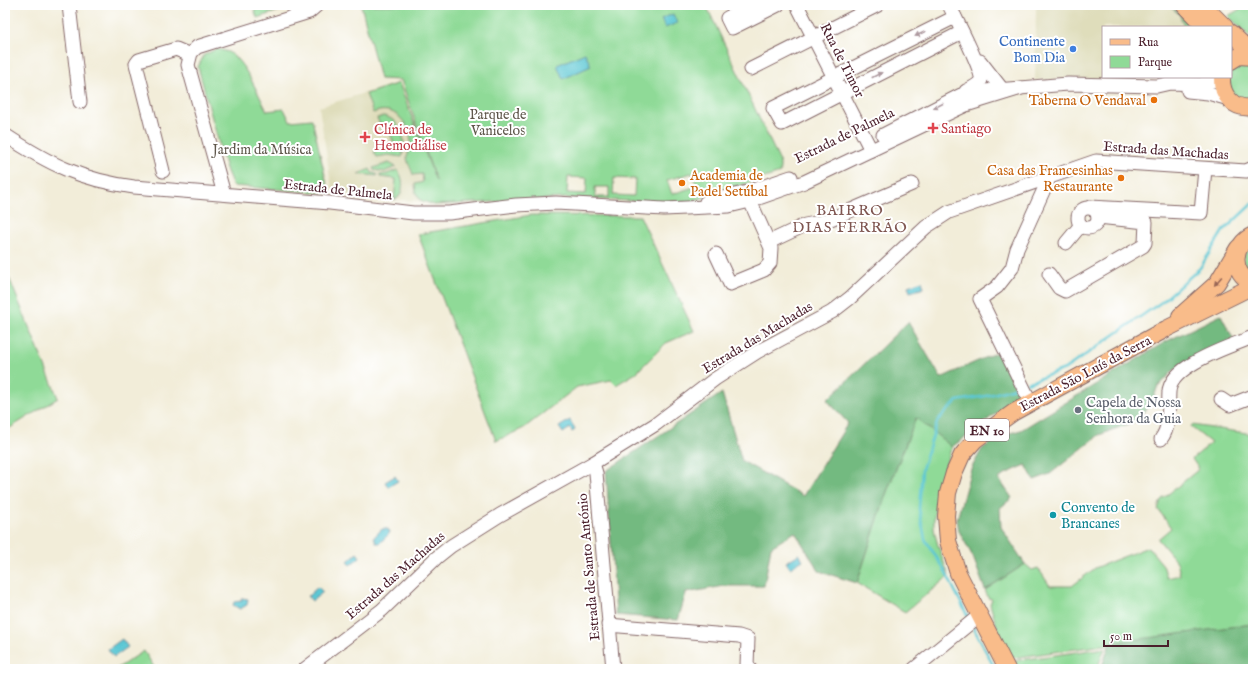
<svg xmlns="http://www.w3.org/2000/svg" width="1258" height="674" viewBox="0 0 1258 674" font-family="'IM FELL English',serif">
	<style>
		.built { fill: #dfddbb }
		.green { fill: #8fda97; stroke: #6c7c61; fill-rule: evenodd }
		.forest { fill: #73ba80; stroke: #5e6c56 }
		.water { fill: #5bc7d4; stroke: #527380 }
		.lines { fill: none; stroke-linecap: round; stroke-linejoin: round }
		.stream { stroke: #5bc7d4; stroke-width: 2.5 }
		.minor-casing { stroke: #856768; stroke-width: 15 }
		.major-casing { stroke: #856768; stroke-width: 18 }
		.minor { stroke: #fff; stroke-width: 13 }
		.major { stroke: #f9bc8a; stroke-width: 16 }
		.oneway { fill: #ae9aa0 }
		.oneway2 { fill: #996656 }
		.shop-dot { fill: #3f7fe0; stroke: #fff; stroke-width: 1.5 }
		.food-dot { fill: #e8710a; stroke: #fff; stroke-width: 1.5 }
		.health-dot { fill: #e0444e; stroke: #fff; stroke-width: 1.5 }
		.worship-dot { fill: #6b7280; stroke: #fff; stroke-width: 1.5 }
		.culture-dot { fill: #0f9aa8; stroke: #fff; stroke-width: 1.5 }
		.labels { text-anchor: middle; stroke-width: 4; stroke-linejoin: round; paint-order: stroke }
		.shield { fill: #fff; stroke: #80626b; stroke-width: 1 }
		.shield-label { font-size: 13px; font-weight: bold; fill: #4a1f2b }
		.shop-label { font-size: 14px; fill: #366cbe; stroke: #fff; text-anchor: end }
		.street-label { font-size: 14px; fill: #4a1f2b; stroke: #fff }
		.food-label { font-size: 14px; fill: #c56008; stroke: #fff; text-anchor: end }
		.park-label { font-size: 14px; fill: #5f574b; stroke: #fff }
		.health-label { font-size: 14px; fill: #be3a42; stroke: #fff; text-anchor: start }
		.worship-label { font-size: 14px; fill: #5b616d; stroke: #fff; text-anchor: start }
		.culture-label { font-size: 14px; fill: #0d838f; stroke: #fff; text-anchor: start }
		.neighbourhood-label { font-size: 15px; letter-spacing: 1px; fill: #7f5651; stroke: #fff }
	</style>
	<rect width="100%" height="100%" fill="#fff"/>
	<filter id="ink" filterUnits="userSpaceOnUse"><feTurbulence type="fractalNoise" baseFrequency=".025" numOctaves="2"/><feDisplacementMap in="SourceGraphic" scale="8" xChannelSelector="R" yChannelSelector="G"/><feConvolveMatrix kernelMatrix="1 2 1 2 8 2 1 2 1" color-interpolation-filters="sRGB"/></filter>
	<filter id="wash" filterUnits="userSpaceOnUse"><feTurbulence type="fractalNoise" baseFrequency=".012" numOctaves="4" result="noise"/><feDisplacementMap in="SourceGraphic" scale="16" xChannelSelector="R" yChannelSelector="G"/><feGaussianBlur stdDeviation="0.9" result="paint"/><feColorMatrix in="noise" values="0 0 0 0 0 0 0 0 0 0 0 0 0 0 0 0 0 1.4 0 .05"/><feComposite in="paint" operator="in"/></filter>
	<g filter="url(#wash)">
		<rect width="100%" height="100%" fill="#f2edd9"/>
		<!-- built -->
		<g class="built">
			<path d="M1036,5H1170L1188,20L1193,27H1103V77H1206L1035,80Z"/>
			<path d="M400,82L444,203L341,196L342,191L332,190L319,107Z"/>
		</g>
		<!-- green -->
		<g class="green">
			<path d="M253,5H297L257,18Z"/>
			<path d="M361,5H665L666,7L671,5H706L780,162V173L690,202L675,203L567,198L434,205L420,200L416,193L415,184L423,182L422,174L413,175C412,170 407,162 407,157C408,152 411,147 411,142C409,121 393,104 373,113L366,94L399,83L436,181L401,80L380,79ZM692,173L697,186L672,194L667,180ZM568,177L587,178L586,194L567,193ZM614,178L635,179L634,196L613,195ZM595,187H609V197H595Z"/>
			<path d="M1168,5L1174,8L1192,27H1190L1188,23L1184,26L1179,14Z"/>
			<path d="M1240,5H1253V40L1228,16L1240,9Z"/>
			<path d="M216,49C222,50 228,51 233,55C247,67 258,94 267,111L284,109L290,121L312,119L329,193L233,186L226,169L198,67L204,55Z"/>
			<path d="M1238,64H1253V100L1245,101L1233,96L1228,77H1231V71Z"/>
			<path d="M384,116C402,120 407,141 402,157L388,155L377,157L374,152L394,144L388,127L382,129L377,118Z"/>
			<path d="M389,163L396,167L384,172L374,170L373,168Z"/>
			<path d="M370,169L372,173L377,174V176L358,174Z"/>
			<path d="M397,170C404,176 404,189 399,197L394,200L396,179L380,177V175L387,174Z"/>
			<path d="M531,215L640,216L694,331L666,343L636,373L616,385L611,380L577,387L524,428L496,441L418,234Z"/>
			<path d="M1253,242V275C1239,263 1242,254 1253,242Z"/>
			<path d="M5,268L58,398L5,431Z"/>
			<path d="M916,418L952,447C944,467 930,513 935,534C938,548 944,562 949,576L905,612L857,583L886,494Z"/>
			<path d="M1192,425L1253,434V624L1012,658L999,634L990,604L992,599L988,598L985,590L1025,564L1032,570L1038,568L1050,586H1072L1095,568L1148,547L1163,565L1167,578L1180,575L1177,562L1158,539L1171,528L1158,509L1161,500L1199,469L1192,459L1211,443L1191,427Z"/>
			<path d="M1105,648L1097,669H1017L1013,661Z"/>
			<path d="M144,651L154,667L151,669H116Z"/>
		</g>
		<!-- forest -->
		<g class="forest">
			<path d="M1221,315L1235,342L1174,370L1157,388L1152,403L1136,421L1099,435L1050,474L1034,480L1026,465L1005,474L999,479L1012,498L1000,508L1001,527L1025,564L985,590L973,557L959,531L957,519L971,469L982,449L1000,436L1021,430L1165,342Z"/>
			<path d="M908,322L941,378L997,352L1020,395L952,447L916,418L886,494L857,583L819,571L795,532L771,547L764,586H724L686,593L678,620L616,615L606,471L722,393L742,461L803,496L848,423L827,400Z"/>
			<path d="M1253,624V669H1101L1110,643Z"/>
		</g>
		<!-- water -->
		<g class="water">
			<path d="M673,14L677,23L665,28L661,19Z"/>
			<path d="M585,53L591,66L563,79L557,65Z"/>
			<path d="M922,281L924,288L910,292L908,286Z"/>
			<path d="M570,420L575,430L572,432L570,428L563,433L559,427Z"/>
			<path d="M395,476L398,481L388,487L385,482Z"/>
			<path d="M382,529H388L389,534L380,543H376L374,537Z"/>
			<path d="M357,553L360,557L350,565L347,562Z"/>
			<path d="M799,554L803,560L790,568L786,562Z"/>
			<path d="M318,587L323,592L312,601L308,596Z"/>
			<path d="M242,598L248,599L247,605L240,609L233,605L234,602L241,601Z"/>
			<path d="M122,639L128,647L114,657L108,649Z"/>
		</g>
		<g class="lines">
			<!-- stream -->
			<g class="stream">
				<path d="M1027,383L1065,369L1163,301L1200,268L1223,231L1253,203"/>
				<path d="M968,617L945,571L925,539L919,509L922,469L938,420L957,401L986,396L1018,387"/>
				<path d="M973,627L995,669"/>
			</g>
		</g>
	</g>
	<g filter="url(#ink)">
		<g class="lines">
			<!-- minor casing -->
			<g class="minor-casing">
				<g id="minor">
					<path d="M69,5L80,102"/>
					<path d="M755,5L727,18L732,28L778,5"/>
					<path d="M797,5L871,150"/>
					<path d="M949,5C954,15 984,73 981,80C979,85 970,89 966,91"/>
					<path d="M955,17L773,108L782,124L962,32"/>
					<path d="M980,61L1002,89"/>
					<path d="M751,69L878,5"/>
					<path d="M1188,91L1208,93L1229,99"/>
					<path d="M5,135C49,164 81,180 134,187L330,203L413,213H449L516,205L556,203L664,209L729,206L750,201L804,182L966,105L1021,88"/>
					<path d="M883,135L961,95L973,92L1068,84L1157,86L1170,83L1200,84L1222,79"/>
					<path d="M163,171L136,64L139,60L176,49L190,55"/>
					<path d="M224,194L188,65L191,53L197,47L309,12L317,5"/>
					<path d="M706,202L747,192L791,177"/>
					<path d="M1090,207L1201,213L1205,169"/>
					<circle cx="1088" cy="218" r="10"/>
					<path d="M769,242L805,225L826,221L912,184"/>
					<path d="M1066,243L1081,225"/>
					<path d="M716,254L730,284L764,270L770,263L771,248L747,194"/>
					<path d="M1049,274L1059,288L1065,291L1143,246L1145,243L1146,222L1098,217"/>
					<path d="M1221,399L1230,405L1253,396"/>
					<path d="M1031,403L980,299L997,287L1012,268L1017,249L1050,176"/>
					<path d="M1161,439C1171,426 1168,408 1169,392C1170,365 1231,346 1253,337"/>
					<path d="M593,463L596,473L613,669"/>
					<path d="M608,625L739,636L748,639L747,665L750,669"/>
					<path d="M305,669L382,610L436,558L451,546L500,515L593,463L656,424L715,379L757,352L832,312L850,298L926,227L949,212L1096,161L1246,171L1253,168"/>
					<path d="M914,669L980,615"/>
				</g>
			</g>
			<!-- major casing -->
			<g class="major-casing">
				<g id="major">
					<path d="M1184,5L1205,27"/>
					<path d="M1203,5L1225,27"/>
					<path d="M1231,33L1253,54"/>
					<path d="M1231,61L1239,56L1253,57"/>
					<path d="M1222,77C1221,96 1234,110 1253,107"/>
					<path d="M1253,235C1232,244 1230,274 1253,283"/>
					<path d="M1180,316L1217,283L1238,248"/>
					<path d="M1007,669L958,573L948,541L946,516L948,493L954,473L962,455L975,440L1014,412L1166,329L1253,286"/>
				</g>
			</g>
			<!-- minor -->
			<use href="#minor" class="minor"/>
			<!-- major -->
			<use href="#major" class="major"/>
		</g>
		<!-- one-way arrows -->
		<defs><path id="oneway-solid" d="M-6-.8H1V-3.2L6.5 0L1 3.2V.8H-6Z"/></defs>
		<g class="oneway">
			<use href="#oneway-solid" transform="translate(920 34) rotate(154)"/>
			<use href="#oneway-solid" transform="translate(877 75) rotate(-27)"/>
			<use href="#oneway-solid" transform="translate(938 106) rotate(153)"/>
		</g>
		<use class="oneway2" href="#oneway-solid" transform="translate(1218 281) rotate(130)"/>
	</g>
	<!-- markers -->
	<circle class="shop-dot" cx="1073" cy="49" r="4"/>
	<g class="food-dot">
		<circle cx="1154" cy="100" r="4"/>
		<circle cx="1121" cy="178" r="4"/>
		<circle cx="682" cy="183" r="4"/>
	</g>
	<g class="health-dot">
		<path d="M931 122h4v4h4v4h-4v4h-4v-4h-4v-4h4z"/>
		<path d="M363 131h4v4h4v4h-4v4h-4v-4h-4v-4h4z"/>
	</g>
	<circle class="worship-dot" cx="1078" cy="410" r="4"/>
	<circle class="culture-dot" cx="1053" cy="515" r="4"/>
	<g class="labels">
		<!-- shield labels -->
		<rect class="shield" x="965" y="419" width="44" height="22" rx="3"/>
		<g class="shield-label">
			<text x="987" y="435">EN 10</text>
		</g>
		<!-- shop labels -->
		<g class="shop-label">
			<text x="1065" y="46">Continente<tspan x="1065" dy="16">Bom Dia</tspan></text>
		</g>
		<!-- street labels -->
		<g class="street-label">
			<text transform="translate(843 60) rotate(63)" y="5">Rua de Timor</text>
			<text transform="translate(844 135) rotate(-26)" y="5">Estrada de Palmela</text>
			<text transform="translate(1166 150) rotate(4)" y="5">Estrada das Machadas</text>
			<text transform="translate(338 189) rotate(6)" y="5">Estrada de Palmela</text>
			<text transform="translate(757 337) rotate(-31)" y="5">Estrada das Machadas</text>
			<text transform="translate(1085 373) rotate(-28)" y="5">Estrada São Luís da Serra</text>
			<text transform="translate(588 567) rotate(-95)" y="5">Estrada de Santo António</text>
			<text transform="translate(395 575) rotate(-41)" y="5">Estrada das Machadas</text>
		</g>
		<!-- food labels -->
		<g class="food-label">
			<text x="1146" y="105">Taberna O Vendaval</text>
			<text x="1113" y="175">Casa das Francesinhas<tspan x="1113" dy="16">Restaurante</tspan></text>
			<text x="690" y="180" text-anchor="start">Academia de<tspan x="690" dy="16">Padel Setúbal</tspan></text>
		</g>
		<!-- park labels -->
		<g class="park-label">
			<text x="498" y="119">Parque de<tspan x="498" dy="16">Vanicelos</tspan></text>
			<text x="262" y="154">Jardim da Música</text>
		</g>
		<!-- health labels -->
		<g class="health-label">
			<text x="941" y="133">Santiago</text>
			<text x="374" y="134">Clínica de<tspan x="374" dy="16">Hemodiálise</tspan></text>
		</g>
		<!-- worship labels -->
		<g class="worship-label">
			<text x="1086" y="407">Capela de Nossa<tspan x="1086" dy="16">Senhora da Guia</tspan></text>
		</g>
		<!-- culture labels -->
		<g class="culture-label">
			<text x="1061" y="512">Convento de<tspan x="1061" dy="16">Brancanes</tspan></text>
		</g>
		<!-- neighbourhood labels -->
		<g class="neighbourhood-label">
			<text x="850" y="215">BAIRRO<tspan x="850" dy="17">DIAS FERRÃO</tspan></text>
		</g>
	</g>
	<!-- margin -->
	<rect width="1258" height="674" fill="none" stroke="#fff" stroke-width="20"/>
	<!-- legend -->
	<rect x="1102" y="26" width="130" height="52" fill="#ffffff" stroke="#b7a5aa"/>
	<rect x="1110" y="39" width="20" height="6" fill="#f9bc8a" stroke="#b7a5aa"/>
	<text x="1138" y="46" font-size="12" fill="#4a1f2b">Rua</text>
	<rect x="1110" y="56" width="20" height="12" fill="#8fda97" stroke="#b7a5aa"/>
	<text x="1138" y="66" font-size="12" fill="#4a1f2b">Parque</text>
	<!-- scale -->
	<path d="M1104 640v6h64v-6" fill="none" stroke="#4a1f2b" stroke-width="2"/>
	<text x="1110" y="640" font-size="12" fill="#4a1f2b" stroke="#ffffff" stroke-width="3" paint-order="stroke">50 m</text>
</svg>
